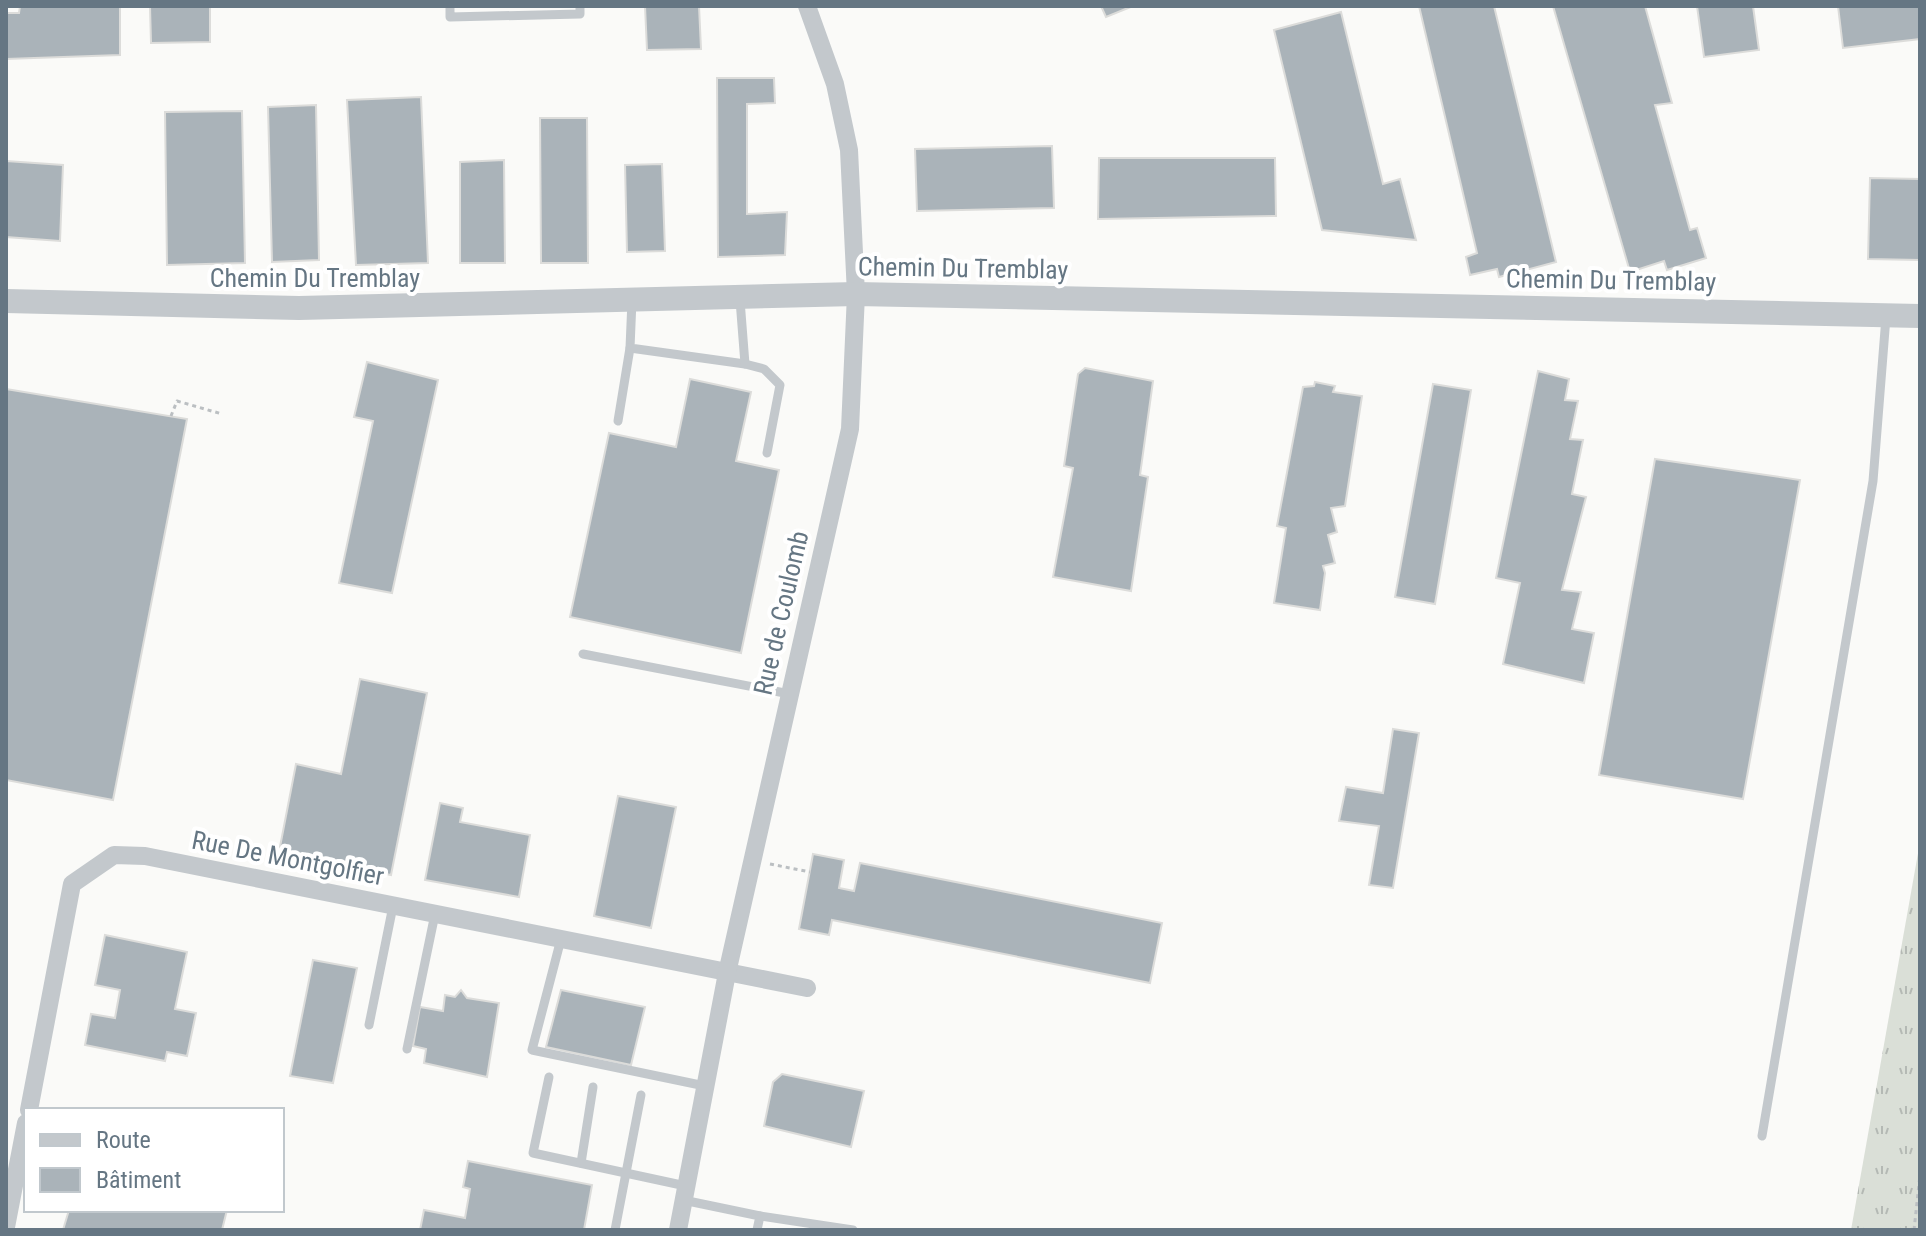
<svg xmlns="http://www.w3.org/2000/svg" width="1926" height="1236" viewBox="0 0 1926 1236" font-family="'Roboto Condensed',sans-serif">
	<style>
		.grass { fill: url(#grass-tufts) }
		.building { fill: #aab3b9; stroke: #dcdcda; stroke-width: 2 }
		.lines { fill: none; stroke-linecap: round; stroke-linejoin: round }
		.path { stroke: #bbbfc2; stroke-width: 3; stroke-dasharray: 4 4; stroke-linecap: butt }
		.service { stroke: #c3c8cc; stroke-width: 9 }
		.minor { stroke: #c3c8cc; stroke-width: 18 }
		.tertiary { stroke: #c3c8cc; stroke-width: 24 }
		.labels { text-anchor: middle; stroke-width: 8; stroke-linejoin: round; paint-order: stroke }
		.street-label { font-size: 26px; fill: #657683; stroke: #fff }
	</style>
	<defs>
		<pattern id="grass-tufts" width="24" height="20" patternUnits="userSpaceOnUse" patternTransform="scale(2)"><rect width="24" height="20" fill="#dadfd7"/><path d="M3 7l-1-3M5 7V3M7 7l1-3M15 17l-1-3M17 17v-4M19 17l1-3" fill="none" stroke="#b4b9b4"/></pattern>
	</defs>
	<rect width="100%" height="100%" fill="#fafaf8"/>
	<!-- grass -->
	<path class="grass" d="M1920,842V1230H1851Z"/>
	<!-- building -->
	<g class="building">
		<path d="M20,6H120V55L6,59V13H19Z"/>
		<path d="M150,6H210V42L151,43Z"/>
		<path d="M645,6H699L701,49L647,50Z"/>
		<path d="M1101,6H1133L1106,17Z"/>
		<path d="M1419,6H1494L1556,262L1499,277L1497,269L1470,275L1466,257L1477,253Z"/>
		<path d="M1553,6H1645L1672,103L1655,105L1690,230L1697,228L1706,258L1667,270L1664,261L1630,272Z"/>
		<path d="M1697,6H1753L1759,50L1704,57Z"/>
		<path d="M1838,6H1920V39L1843,48Z"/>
		<path d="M1341,12L1383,184L1400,179L1416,240L1322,230L1274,30Z"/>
		<path d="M717,78H774L775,103L747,104V214L787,212L785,255L718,257Z"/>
		<path d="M421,97L428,263L356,265L347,100Z"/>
		<path d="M316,105L319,260L272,262L268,107Z"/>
		<path d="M242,111L245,263L167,265L165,112Z"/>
		<path d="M540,118H587L588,263H541Z"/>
		<path d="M1052,146L1054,208L917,211L915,149Z"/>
		<path d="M1099,158H1275L1276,216L1098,219Z"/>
		<path d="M504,160L505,263H460V162Z"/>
		<path d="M6,161L63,165L60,241L6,237Z"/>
		<path d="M662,164L665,251L627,252L625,165Z"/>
		<path d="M1870,178L1920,179V260L1868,259Z"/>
		<path d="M367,362L438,380L392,593L339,583L373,421L354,417Z"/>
		<path d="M1085,368L1153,381L1140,475L1148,477L1131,591L1053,577L1073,468L1064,466L1078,374Z"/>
		<path d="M1538,371L1569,379L1565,400L1578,401L1570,439L1583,440L1572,494L1586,497L1562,590L1581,592L1572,629L1594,633L1584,683L1503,664L1520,583L1496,578Z"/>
		<path d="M690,379L751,392L736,461L779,470L741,653L570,617L609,433L676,447Z"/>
		<path d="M1315,382L1335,386L1333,392L1362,396L1345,506L1331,508L1337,532L1328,535L1335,563L1323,566L1325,573L1320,610L1274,603L1286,528L1277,526L1303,387L1314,386Z"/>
		<path d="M1433,384L1471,390L1435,604L1395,597Z"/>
		<path d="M6,389L187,419L113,800L6,780Z"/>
		<path d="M1655,459L1800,480L1743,799L1599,775Z"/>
		<path d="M360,679L427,693L391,875L279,852L296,764L341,774Z"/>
		<path d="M1393,729L1419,733L1393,888L1369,885L1379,826L1339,821L1346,787L1383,793Z"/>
		<path d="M618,796L676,807L651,928L594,916Z"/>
		<path d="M440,803L463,808L460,822L530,835L519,897L425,880Z"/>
		<path d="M813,854L844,860L839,888L854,891L860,863L1162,923L1150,983L832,920L829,935L799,929Z"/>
		<path d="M105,935L187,952L175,1009L196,1013L187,1056L167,1052L165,1061L85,1045L91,1014L115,1018L120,990L95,985Z"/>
		<path d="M313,960L357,968L333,1083L290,1076Z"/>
		<path d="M461,990L467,998L499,1003L487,1077L424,1063L426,1049L413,1046L420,1007L443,1011L445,995L455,997Z"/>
		<path d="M561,990L645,1007L631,1065L546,1047Z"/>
		<path d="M782,1074L864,1091L851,1147L764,1126L773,1082Z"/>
		<path d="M468,1161L592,1185L584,1230H420L424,1210L465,1218L470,1189L463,1187Z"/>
		<path d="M69,1210H227L222,1230H63Z"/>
	</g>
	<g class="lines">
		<!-- path -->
		<g class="path">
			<path d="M171,416L177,401L222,414"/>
			<path d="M770,864L810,872"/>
			<path d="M1914,1230L1920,1175"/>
		</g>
		<!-- service -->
		<g class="service">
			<path d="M450,6V17L580,14V6"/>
			<path d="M632,300L630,348L745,364L740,300"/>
			<path d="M745,364L764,369L780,385L767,453"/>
			<path d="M618,421L630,348"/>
			<path d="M583,654L790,694"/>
			<path d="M561,939L532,1050L705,1086"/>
			<path d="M369,1025L393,906"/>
			<path d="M407,1049L435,914"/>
			<path d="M549,1077L533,1153L686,1186"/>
			<path d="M1762,1136L1873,481L1886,317"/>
			<path d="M581,1163L593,1087"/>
			<path d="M683,1200L760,1216L757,1230"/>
			<path d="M760,1216L853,1230"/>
			<path d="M615,1230L641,1095"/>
		</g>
		<!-- minor -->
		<g class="minor">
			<path d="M29,1110L72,884L114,855L145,856L807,988"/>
			<path d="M6,1227L26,1123"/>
			<path d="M678,1230L727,973L850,429L856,294L849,150L835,84L807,6"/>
		</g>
		<!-- tertiary -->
		<path class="tertiary" d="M6,301L299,308L856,294L1920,316"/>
	</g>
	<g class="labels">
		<!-- street labels -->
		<g class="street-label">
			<text transform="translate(963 268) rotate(1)" y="9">Chemin Du Tremblay</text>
			<text x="315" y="287">Chemin Du Tremblay</text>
			<text transform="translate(1611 280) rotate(1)" y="9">Chemin Du Tremblay</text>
			<text transform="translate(781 613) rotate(-77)" y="9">Rue de Coulomb</text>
			<text transform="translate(288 858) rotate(11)" y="9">Rue De Montgolfier</text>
		</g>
	</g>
	<!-- border -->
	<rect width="1926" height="1236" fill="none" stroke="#657683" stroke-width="16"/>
	<!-- legend -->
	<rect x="24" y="1108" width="260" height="104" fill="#ffffff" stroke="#c1c8cd" stroke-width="2"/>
	<rect x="40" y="1134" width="40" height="12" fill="#c3c8cc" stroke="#c1c8cd" stroke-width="2"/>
	<text x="96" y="1148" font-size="24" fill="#657683">Route</text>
	<rect x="40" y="1168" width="40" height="24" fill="#aab3b9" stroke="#c1c8cd" stroke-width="2"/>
	<text x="96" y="1188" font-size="24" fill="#657683">Bâtiment</text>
</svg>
